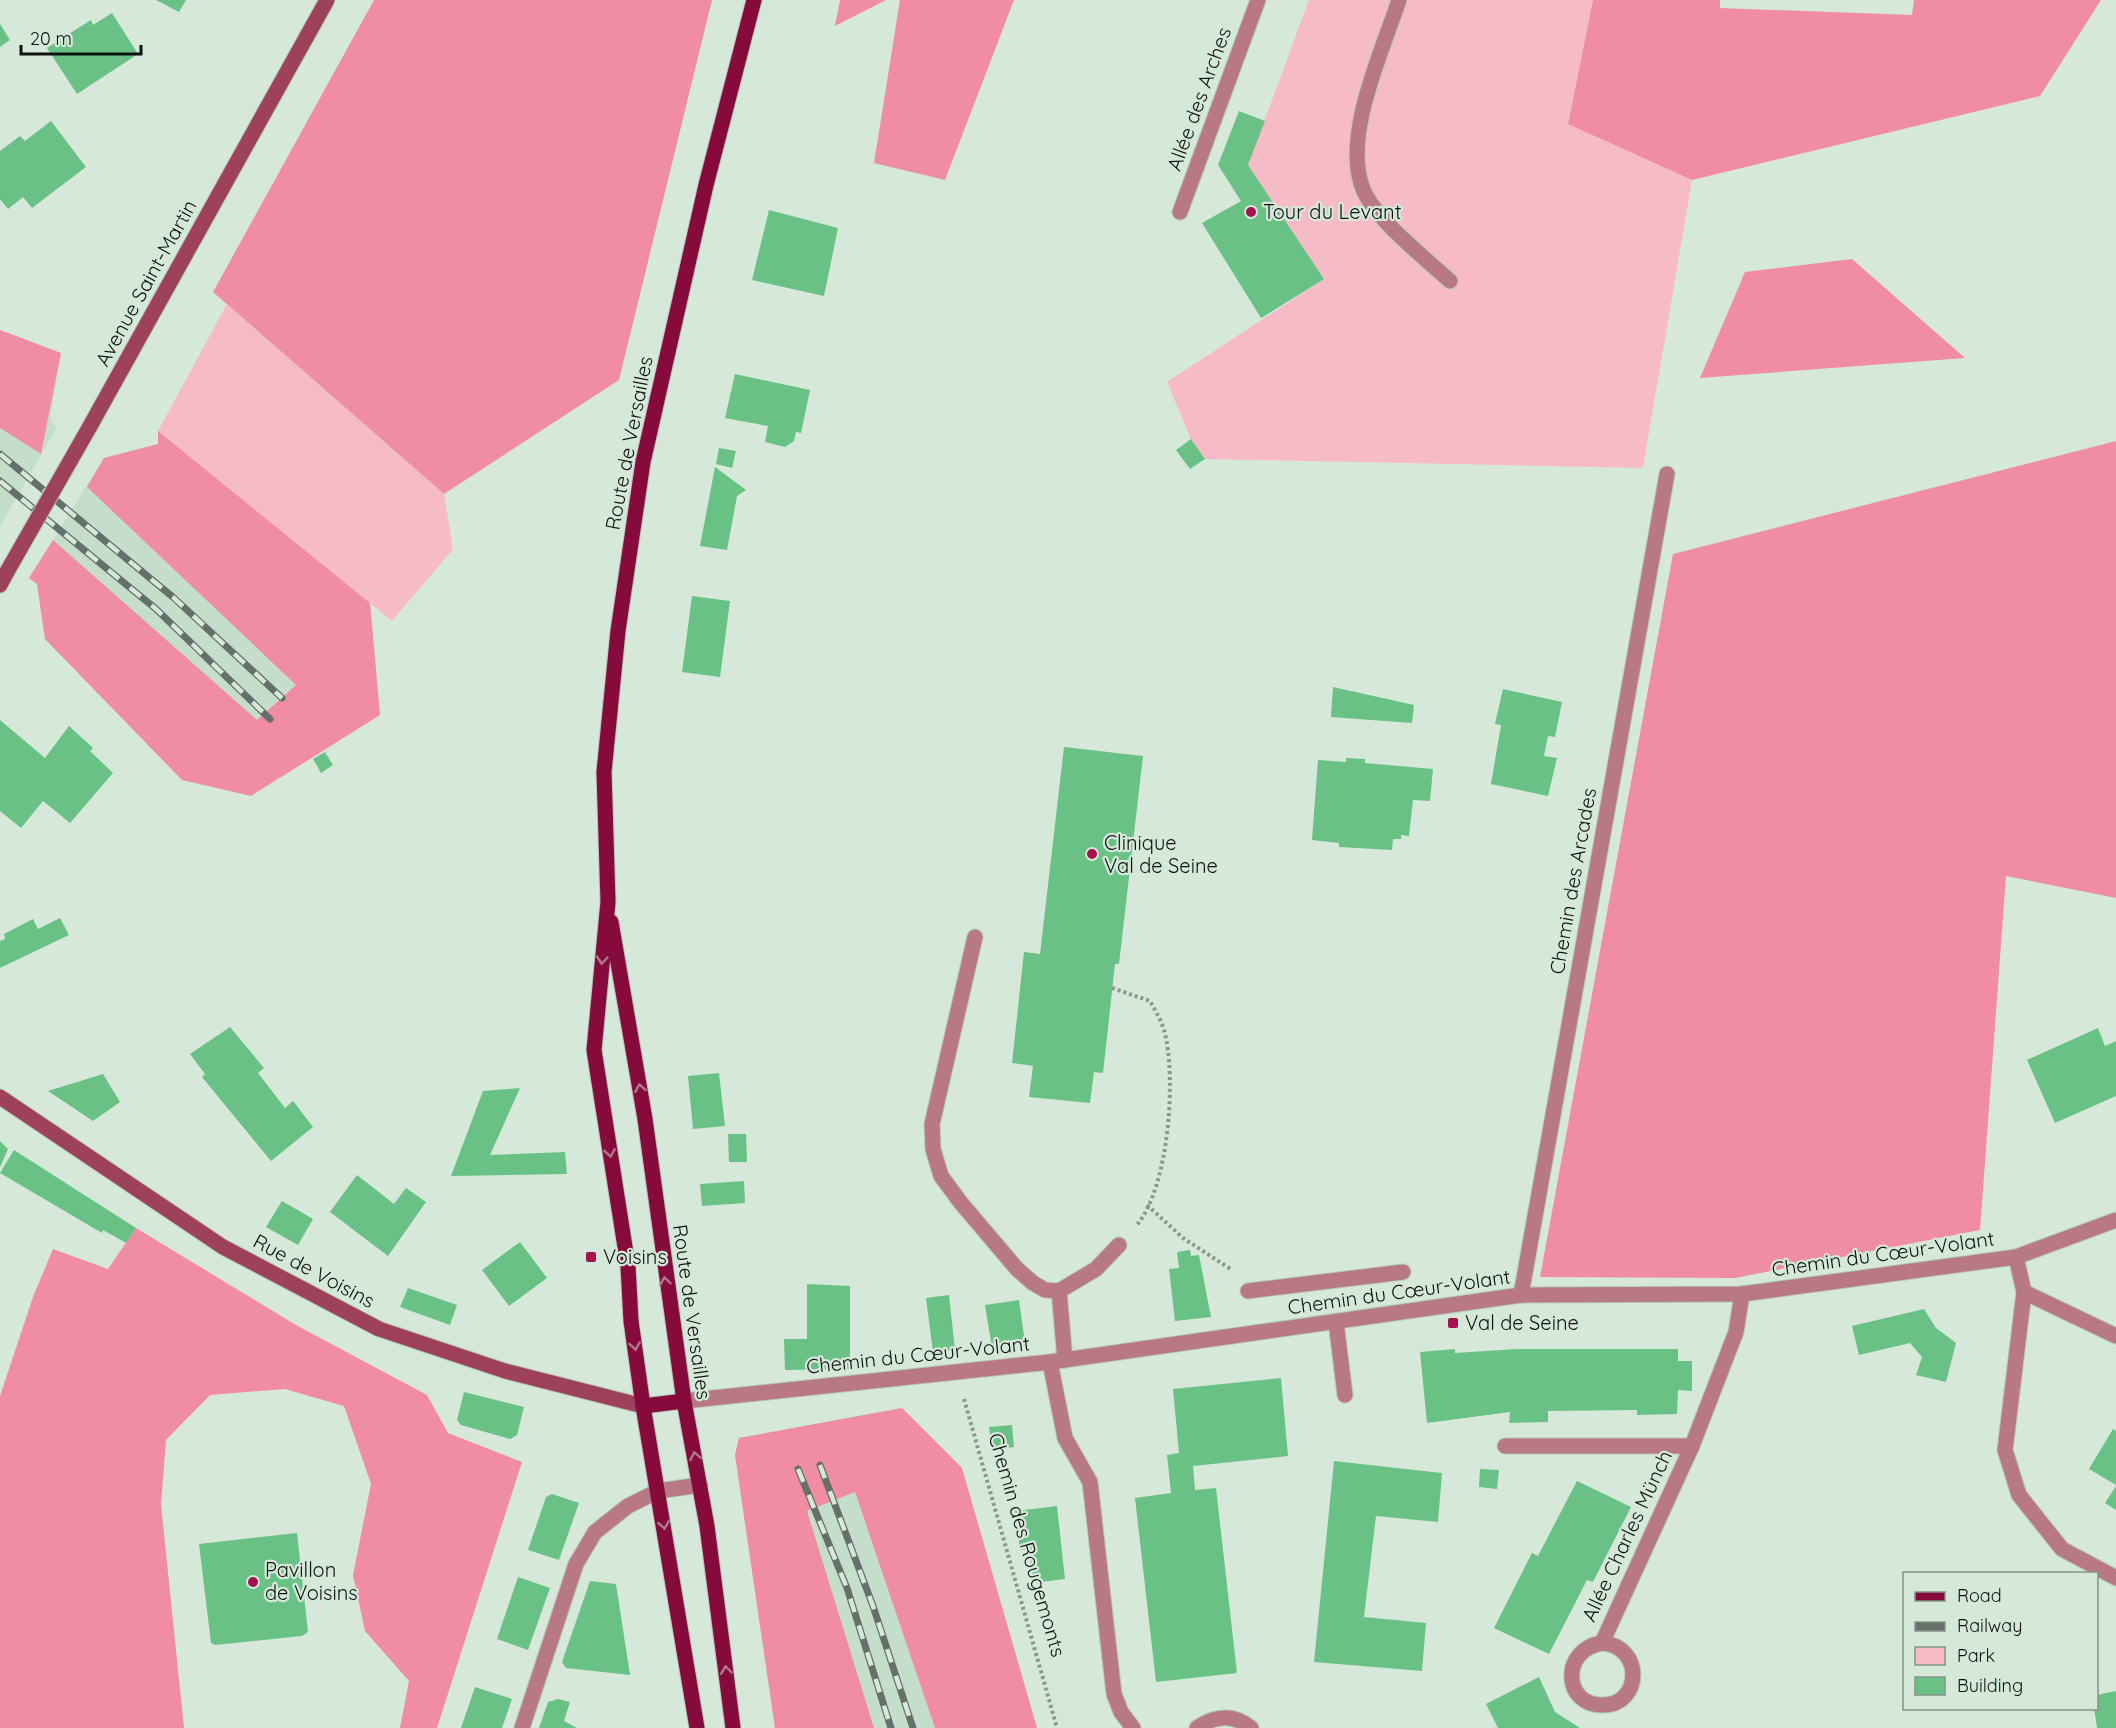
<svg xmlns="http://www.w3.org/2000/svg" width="2116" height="1728" viewBox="0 0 2116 1728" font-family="Quicksand,sans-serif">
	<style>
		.built { fill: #c5decb }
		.green { fill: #f7bbc7 }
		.forest { fill: #f08da4 }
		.building { fill: #6ac185 }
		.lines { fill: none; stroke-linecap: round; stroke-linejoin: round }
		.lane-casing { stroke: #b6c6b9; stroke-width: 17 }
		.street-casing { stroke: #b6c6b9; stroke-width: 17 }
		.secondary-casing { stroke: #b6c6b9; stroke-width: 17 }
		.primary-casing { stroke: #b6c6b9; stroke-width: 17 }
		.path { stroke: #8a988d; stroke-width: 4; stroke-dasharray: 3 3; stroke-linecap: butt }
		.lane { stroke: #b87886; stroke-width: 15 }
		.street { stroke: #b87886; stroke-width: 15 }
		.secondary { stroke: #9d425a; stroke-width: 15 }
		.primary { stroke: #860b3c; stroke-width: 15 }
		.rail-casing { stroke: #657068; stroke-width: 7 }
		.rail { stroke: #d6e8da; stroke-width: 4.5; stroke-dasharray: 14; stroke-linecap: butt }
		.secondary-bridge-casing { stroke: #b6c6b9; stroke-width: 17; stroke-linecap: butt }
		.secondary-bridge { stroke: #9d425a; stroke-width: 15 }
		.oneway { stroke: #ae7a8b }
		.poi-dot { fill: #a6124d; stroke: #d6e8da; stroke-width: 2 }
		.labels { text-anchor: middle; stroke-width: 4.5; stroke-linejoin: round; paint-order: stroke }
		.street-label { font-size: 20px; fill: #0c120e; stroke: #d6e8da }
		.poi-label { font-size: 20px; fill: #0c120e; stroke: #d6e8da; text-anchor: start }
	</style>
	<rect width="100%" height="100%" fill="#d6e8da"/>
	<!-- built -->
	<g class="built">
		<path d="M0,330L61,353L50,419L56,428L0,527Z"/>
		<path d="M158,431L370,603L380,715L182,780L45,639L37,584L29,578L104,458L158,444Z"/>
		<path d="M902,1408L962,1468L1037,1728H775L735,1455L739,1438Z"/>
	</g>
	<!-- green -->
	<g class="green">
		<path d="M1309,0H1593L1568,123L1692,180L1643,468L1205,459L1191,439L1167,382L1324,279L1248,165Z"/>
		<path d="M227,304L444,494L453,549L392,621L158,431Z"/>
	</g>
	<!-- forest -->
	<g class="forest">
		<path d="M374,0H712L619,380L444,494L213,292Z"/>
		<path d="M840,0H886L835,26Z"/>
		<path d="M900,0H1014L945,180L874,163Z"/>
		<path d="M1593,0H1720V8L1912,15L1914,0H2101L2040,96L1692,180L1568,124Z"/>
		<path d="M1852,259L1965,358L1700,378L1745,272Z"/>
		<path d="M0,330L61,353L41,454L0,428Z"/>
		<path d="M158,431L370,603L380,715L251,796L182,780L45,639L37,584L29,578L53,540L257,720L296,685L87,487L104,458L158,444Z"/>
		<path d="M2116,441V898L2006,876L1980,1230L1735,1278L1540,1277L1673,554Z"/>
		<path d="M136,1228L296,1325L427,1395L448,1433L522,1462L437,1728H400L409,1681L365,1631L353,1575L371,1484L344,1406L285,1389L210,1395L166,1440L161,1504L184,1728H0V1396L33,1297L53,1249L108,1269Z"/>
		<path d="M902,1408L962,1468L1037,1728H935L855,1492L807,1511L874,1728H775L735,1455L739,1438Z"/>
	</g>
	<!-- building -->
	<g class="building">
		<path d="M156,0H186L179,12Z"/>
		<path d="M112,13L138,54L77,94L47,48L91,20L93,25Z"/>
		<path d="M0,24L10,40L0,47Z"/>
		<path d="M1239,111L1265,121L1248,165L1324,279L1261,318L1202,223L1241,201L1218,165Z"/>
		<path d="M51,121L86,167L32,208L23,197L8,209L0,199V151L20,136L25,141Z"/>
		<path d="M769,210L838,228L824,296L752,280Z"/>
		<path d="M735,374L810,390L801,433L796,432L794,441L785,447L765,442L768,426L725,418Z"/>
		<path d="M1191,439L1205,459L1190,469L1176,450Z"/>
		<path d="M719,448L736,451L732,468L716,464Z"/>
		<path d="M715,467L746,490L737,496L727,550L700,546Z"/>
		<path d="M692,596L730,601L720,677L682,672Z"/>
		<path d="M1333,687L1414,705L1412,723L1331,717Z"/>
		<path d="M1503,689L1562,702L1555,737L1548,736L1544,756L1557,758L1548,796L1491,784L1501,725L1495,724Z"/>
		<path d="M0,720L45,758L69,726L93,748L90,751L113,773L70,823L43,801L21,828L0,811Z"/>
		<path d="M1064,747L1143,756L1119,964H1115L1103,1073L1094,1072L1090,1103L1029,1097L1033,1066L1012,1063L1024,952L1040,954Z"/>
		<path d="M325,752L333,765L321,773L313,759Z"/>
		<path d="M1346,758L1365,759V763L1433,769L1430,801L1413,800L1409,836L1401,835V839H1393L1392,850L1339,847V843L1312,840L1318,760L1346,762Z"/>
		<path d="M60,918L69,935L0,968V941L5,939L4,934L33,919L38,929Z"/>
		<path d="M230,1027L264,1068L258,1073L285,1108L293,1101L313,1127L271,1161L202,1077L205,1074L190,1054Z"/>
		<path d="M2098,1028L2105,1046L2116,1041V1096L2055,1123L2027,1060Z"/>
		<path d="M719,1073L725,1126L693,1129L688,1076Z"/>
		<path d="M103,1074L120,1102L93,1121L48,1091Z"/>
		<path d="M520,1088L490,1155L565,1152L567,1174L451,1176L483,1091Z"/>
		<path d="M728,1134H746L747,1162H729Z"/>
		<path d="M0,1141L8,1149L0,1167Z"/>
		<path d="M14,1150L136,1228L126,1243L103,1230L102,1233L0,1173Z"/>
		<path d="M357,1175L394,1204L406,1188L426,1202L388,1256L330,1212Z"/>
		<path d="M744,1181L745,1203L702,1206L700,1184Z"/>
		<path d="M282,1201L313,1219L298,1245L266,1227Z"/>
		<path d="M520,1242L547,1278L509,1306L482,1270Z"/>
		<path d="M1190,1250L1191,1256L1199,1255L1211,1317L1175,1321L1169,1269L1179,1268L1177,1252Z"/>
		<path d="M807,1284L850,1286V1369L785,1370L784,1339H807Z"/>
		<path d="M408,1288L457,1305L450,1325L400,1307Z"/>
		<path d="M949,1295L955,1350L933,1352L926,1298Z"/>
		<path d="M1019,1300L1025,1343L992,1348L985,1305Z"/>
		<path d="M1924,1309L1936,1328L1956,1343L1946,1382L1916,1375L1922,1357L1910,1343L1859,1355L1852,1326Z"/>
		<path d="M1455,1349V1353L1517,1349H1678V1361H1692V1391L1678,1390L1677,1414L1637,1415V1410L1548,1411V1422L1509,1423L1510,1412L1427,1423L1420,1352Z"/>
		<path d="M1281,1378L1288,1456L1193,1466L1195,1490L1216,1488L1237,1673L1156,1682L1135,1498L1171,1493L1167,1455L1179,1453L1173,1389Z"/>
		<path d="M464,1392L524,1407L517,1435L510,1439L461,1425L457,1420Z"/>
		<path d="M1012,1425L1014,1447L992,1450L989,1427Z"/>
		<path d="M2113,1429L2116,1431V1485L2089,1469Z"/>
		<path d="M1334,1461L1442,1473L1438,1522L1376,1516L1364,1617L1426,1623L1422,1671L1314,1662Z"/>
		<path d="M1480,1469L1499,1470L1497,1489L1479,1487Z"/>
		<path d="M1577,1481L1631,1507L1593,1582L1587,1580L1549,1654L1494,1628L1532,1553L1538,1556Z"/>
		<path d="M2116,1486V1510L2105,1503Z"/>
		<path d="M552,1494L579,1503L559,1560L528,1550L546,1497Z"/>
		<path d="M1057,1506L1065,1579L1033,1583L1029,1549L1020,1550L1015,1511Z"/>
		<path d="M297,1533L308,1632L302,1636L215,1645L211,1643L199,1544Z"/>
		<path d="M518,1577L550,1588L528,1650L497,1639Z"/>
		<path d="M590,1581L616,1584L630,1675L566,1668L562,1662Z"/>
		<path d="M1539,1677L1555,1712L1580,1728H1498L1486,1704Z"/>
		<path d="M475,1687L512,1699L502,1728H461Z"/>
		<path d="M2116,1691V1728H2097L2094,1708H2096V1695Z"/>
		<path d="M558,1699L570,1702L564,1721L577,1728H539L548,1702Z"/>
	</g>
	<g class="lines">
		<!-- lane casing -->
		<g class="lane-casing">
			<g id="lane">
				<path d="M1399,0C1382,52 1342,137 1363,189C1374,218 1426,259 1450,281"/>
				<path d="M975,937L932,1124L933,1149L941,1176L961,1203L1017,1269L1033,1283L1045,1290L1059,1291L1065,1360"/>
				<path d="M1059,1291L1096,1269L1119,1245"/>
				<path d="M1248,1291L1403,1272"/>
				<path d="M2024,1292L2116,1336"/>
				<path d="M1336,1322L1345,1395"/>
			</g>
		</g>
		<!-- street casing -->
		<g class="street-casing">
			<g id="street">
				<path d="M1180,212L1258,0"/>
				<path d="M2016,1257L2024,1292L2005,1450L2019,1495L2062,1549L2116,1578"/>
				<path d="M1521,1295L1667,474"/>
				<path d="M1050,1362L1065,1438L1090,1482L1114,1694L1121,1712L1133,1728"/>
				<path d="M684,1401L1050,1362L1521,1295L1742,1294L2016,1257L2116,1220"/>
				<path d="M1505,1446H1692"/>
				<path d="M1602,1643C1644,1646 1642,1705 1603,1705C1563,1706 1560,1650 1602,1643L1692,1446L1736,1332L1742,1294"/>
				<path d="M522,1728L576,1564L595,1532L628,1506L658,1491L700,1485"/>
				<path d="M1197,1728C1215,1715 1234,1714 1251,1728"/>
			</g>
		</g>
		<!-- secondary casing -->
		<g class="secondary-casing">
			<g id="secondary">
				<path d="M89,428L327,0"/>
				<path d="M0,585L8,570"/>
				<path d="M0,1097L223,1247L379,1329L505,1371L643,1406"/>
			</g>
		</g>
		<!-- primary casing -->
		<g class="primary-casing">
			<g id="primary">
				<path d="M611,922L645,1119L684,1401L707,1526L733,1728"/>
				<path d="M643,1406L684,1401"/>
				<path d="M697,1728L643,1406L631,1321L628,1266L594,1050L608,902L604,772L618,631L643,462L706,185L754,0"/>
			</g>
		</g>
		<!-- path -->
		<g class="path">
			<path d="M1112,988L1150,1001C1155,1010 1161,1020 1164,1030C1177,1076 1169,1189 1136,1226"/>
			<path d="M1147,1205L1183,1238L1232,1270"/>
			<path d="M964,1399L1057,1728"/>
		</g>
		<!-- lane -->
		<use href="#lane" class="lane"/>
		<!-- street -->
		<use href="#street" class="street"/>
		<!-- secondary -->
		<use href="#secondary" class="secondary"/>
		<!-- primary -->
		<use href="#primary" class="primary"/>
		<!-- rail casing -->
		<g class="rail-casing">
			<g id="rail">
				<path d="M0,454L174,598L282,698"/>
				<path d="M0,481L156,609L270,719"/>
				<path d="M820,1465L873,1606L913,1728"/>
				<path d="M798,1469L847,1588L891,1728"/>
			</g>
		</g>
		<!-- rail -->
		<use href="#rail" class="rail"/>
		<!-- secondary-bridge casing -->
		<g class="secondary-bridge-casing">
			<path id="secondary-bridge" d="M8,570L89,428"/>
		</g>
		<!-- secondary-bridge -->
		<use href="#secondary-bridge" class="secondary-bridge"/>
	</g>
	<!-- one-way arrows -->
	<defs><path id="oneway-chevron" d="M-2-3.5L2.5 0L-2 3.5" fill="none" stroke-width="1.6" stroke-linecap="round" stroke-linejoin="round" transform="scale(1.5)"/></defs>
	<g class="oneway">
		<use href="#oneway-chevron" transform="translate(602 960) rotate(95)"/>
		<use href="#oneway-chevron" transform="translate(640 1088) rotate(-100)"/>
		<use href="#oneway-chevron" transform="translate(610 1153) rotate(81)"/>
		<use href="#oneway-chevron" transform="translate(665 1281) rotate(-98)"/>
		<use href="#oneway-chevron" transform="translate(635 1346) rotate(81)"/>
		<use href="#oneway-chevron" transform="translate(695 1456) rotate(-101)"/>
		<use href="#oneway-chevron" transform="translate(664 1525) rotate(81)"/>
		<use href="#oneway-chevron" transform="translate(726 1670) rotate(-97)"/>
	</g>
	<!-- markers -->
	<g class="poi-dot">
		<circle cx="1251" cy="212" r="6"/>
		<circle cx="1092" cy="854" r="6"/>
		<rect x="585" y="1251" width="12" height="12" rx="3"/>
		<rect x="1447" y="1317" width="12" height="12" rx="3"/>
		<circle cx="253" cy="1582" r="6"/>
	</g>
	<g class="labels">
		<!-- street labels -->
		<g class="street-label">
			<text transform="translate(1199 99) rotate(-70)" y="7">Allée des Arches</text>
			<text transform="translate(146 283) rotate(-61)" y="7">Avenue Saint-Martin</text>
			<text transform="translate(629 443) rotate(-79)" y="7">Route de Versailles</text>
			<text transform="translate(1573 881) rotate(-80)" y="7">Chemin des Arcades</text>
			<text transform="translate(1883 1254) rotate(-8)" y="7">Chemin du Cœur-Volant</text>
			<text transform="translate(314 1271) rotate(28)" y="7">Rue de Voisins</text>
			<text transform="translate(1399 1292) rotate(-8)" y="7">Chemin du Cœur-Volant</text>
			<text transform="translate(692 1312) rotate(82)" y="7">Route de Versailles</text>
			<text transform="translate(918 1355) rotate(-6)" y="7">Chemin du Cœur-Volant</text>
			<text transform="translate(1627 1536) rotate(-65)" y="7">Allée Charles Münch</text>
			<text transform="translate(1027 1545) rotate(74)" y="7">Chemin des Rougemonts</text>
		</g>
		<!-- poi labels -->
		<g class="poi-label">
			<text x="1263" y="219">Tour du Levant</text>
			<text x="1104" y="850">Clinique<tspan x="1104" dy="23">Val de Seine</tspan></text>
			<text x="603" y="1264">Voisins</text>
			<text x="1465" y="1330">Val de Seine</text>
			<text x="265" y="1577">Pavillon<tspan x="265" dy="23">de Voisins</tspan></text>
		</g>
	</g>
	<!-- legend -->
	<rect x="1903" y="1572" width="195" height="138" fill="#d6e8da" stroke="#859288" stroke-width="1.5"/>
	<rect x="1915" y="1592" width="30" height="9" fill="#860b3c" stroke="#859288" stroke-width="1.5"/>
	<text x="1957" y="1602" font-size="18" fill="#0c120e">Road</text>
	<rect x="1915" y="1622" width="30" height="9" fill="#657068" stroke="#859288" stroke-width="1.5"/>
	<text x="1957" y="1632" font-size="18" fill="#0c120e">Railway</text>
	<rect x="1915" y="1647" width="30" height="18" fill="#f7bbc7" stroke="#859288" stroke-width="1.5"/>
	<text x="1957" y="1662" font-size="18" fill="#0c120e">Park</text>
	<rect x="1915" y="1677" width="30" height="18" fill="#6ac185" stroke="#859288" stroke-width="1.5"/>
	<text x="1957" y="1692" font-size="18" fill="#0c120e">Building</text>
	<!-- scale -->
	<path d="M21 45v9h120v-9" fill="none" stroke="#0c120e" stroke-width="3"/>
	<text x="30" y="45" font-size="18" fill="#0c120e" stroke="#d6e8da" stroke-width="4.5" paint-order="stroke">20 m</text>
</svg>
